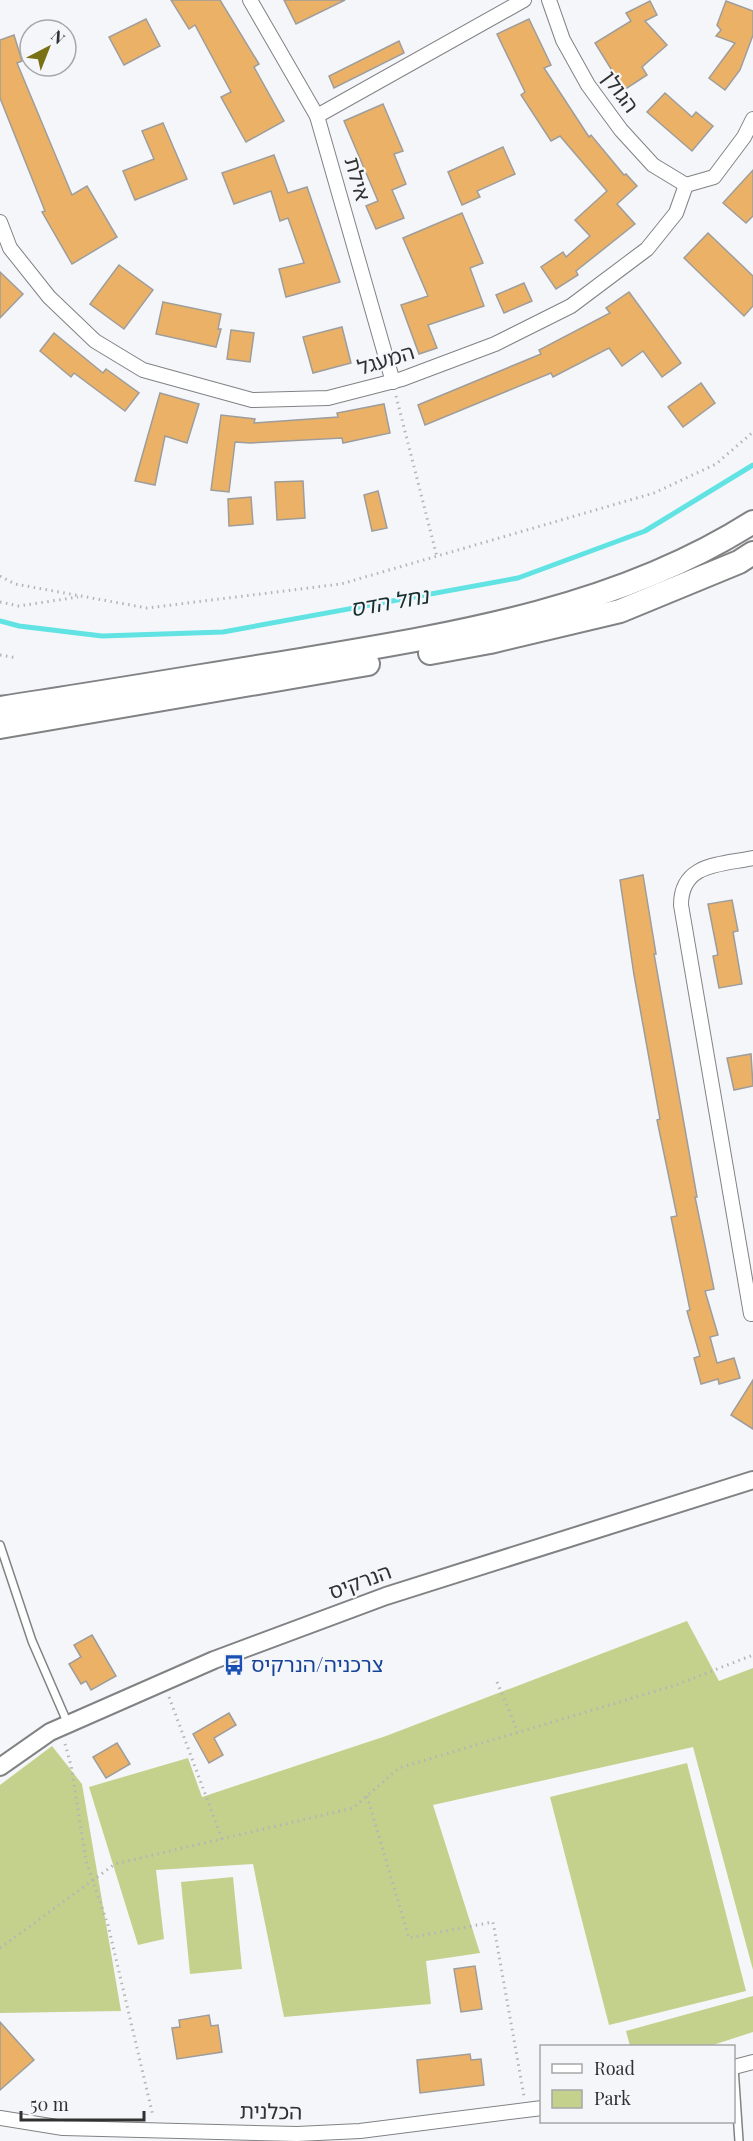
<svg xmlns="http://www.w3.org/2000/svg" width="753" height="2141" viewBox="0 0 753 2141" font-family="'Playfair Display','Noto Sans Hebrew',serif">
	<style>
		.green { fill: #c3d18c }
		.lines { fill: none; stroke-linecap: round; stroke-linejoin: round }
		.stream { stroke: #61e3e4; stroke-width: 5 }
		.building { fill: #ebb267; stroke: #9e9d9b; stroke-width: 1.5 }
		.service-casing { stroke: #818284; stroke-width: 10 }
		.minor-casing { stroke: #818284; stroke-width: 16 }
		.tertiary-casing { stroke: #818284; stroke-width: 20 }
		.trunk-casing { stroke: #818284; stroke-width: 26 }
		.path { stroke: #b4b5b7; stroke-width: 3; stroke-dasharray: 1.5 4.5; stroke-linecap: butt }
		.service { stroke: #fff; stroke-width: 7 }
		.minor { stroke: #fff; stroke-width: 14 }
		.tertiary { stroke: #fff; stroke-width: 16 }
		.trunk { stroke: #fff; stroke-width: 22 }
		.labels { text-anchor: middle; stroke-width: 4.5; stroke-linejoin: round; paint-order: stroke }
		.street-label { font-size: 21px; fill: #313132; stroke: #f5f6f9 }
		.transit-label { font-size: 21px; fill: #164399; stroke: #f5f6f9; text-anchor: start }
		.water-label { font-size: 22px; font-style: italic; fill: #182f2f; stroke: #f5f6f9 }
	</style>
	<rect width="100%" height="100%" fill="#f5f6f9"/>
	<!-- green -->
	<g class="green">
		<path d="M687,1621L719,1681L753,1668V1970L693,1747L433,1805L480,1953L426,1961L431,2004L284,2017L253,1864L156,1870L164,1939L138,1945L89,1787L188,1758L202,1797L386,1736Z"/>
		<path d="M52,1746L82,1784L121,2011L0,2013V1785Z"/>
		<path d="M687,1763L746,1991L609,2025L550,1797Z"/>
		<path d="M233,1877L242,1969L190,1974L181,1882Z"/>
		<path d="M753,1996V2032L710,2046H630L626,2031Z"/>
	</g>
	<g class="lines">
		<!-- stream -->
		<path class="stream" d="M0,621L19,626L102,636L223,632L518,578L645,531L753,465"/>
	</g>
	<!-- building -->
	<g class="building">
		<path d="M171,0H220L259,64L254,67L284,121L246,142L221,97L231,92L195,25L189,29Z"/>
		<path d="M284,0H345L296,24Z"/>
		<path d="M650,1L657,15L645,21L667,45L642,67L647,75L624,90L595,43L631,21L626,13Z"/>
		<path d="M726,1L753,11V35L740,70L725,90L709,78L735,43L716,36L721,30L717,25Z"/>
		<path d="M146,19L160,46L124,65L109,37Z"/>
		<path d="M529,19L551,65L544,68L589,137L591,135L624,175L626,174L637,186L617,204L635,224L576,271L578,275L556,289L541,267L563,252L566,257L590,236L575,220L607,191L560,136L551,141L521,95L525,92L497,34Z"/>
		<path d="M14,35L22,61L17,63L72,195L87,186L117,237L72,264L42,212L45,211L0,98V40Z"/>
		<path d="M399,41L404,53L334,88L329,76Z"/>
		<path d="M665,93L692,117L696,112L713,126L692,151L647,112Z"/>
		<path d="M383,104L403,151L394,154L406,184L392,190L404,218L376,229L366,206L378,201L344,121Z"/>
		<path d="M163,123L187,179L135,200L123,171L154,159L142,131Z"/>
		<path d="M503,147L515,174L477,191L480,197L462,205L448,172Z"/>
		<path d="M274,155L288,193L307,187L340,282L286,297L279,269L304,263L288,218L280,221L271,191L234,204L222,173Z"/>
		<path d="M753,170V216L746,223L723,203Z"/>
		<path d="M462,213L483,263L470,268L484,306L428,325L437,348L419,354L401,305L428,296L403,238Z"/>
		<path d="M708,233L753,276V306L744,316L684,258Z"/>
		<path d="M119,265L153,290L124,329L90,304Z"/>
		<path d="M0,272L23,294L0,318Z"/>
		<path d="M524,283L532,301L504,313L496,295Z"/>
		<path d="M629,292L681,363L662,377L643,351L622,366L609,348L553,377L551,373L425,425L418,405L541,354L539,350L610,313L606,308Z"/>
		<path d="M163,302L221,314L218,329H221L216,347L156,334Z"/>
		<path d="M342,327L351,363L313,373L303,337Z"/>
		<path d="M231,330L254,333L250,362L227,359Z"/>
		<path d="M54,333L103,373L106,369L139,393L125,411L74,373L71,377L40,351Z"/>
		<path d="M701,383L715,403L683,427L668,407Z"/>
		<path d="M160,393L199,404L187,443L165,436L155,485L135,481Z"/>
		<path d="M384,404L390,433L343,443L342,438L250,443L235,442L229,492L211,490L221,415L255,419L254,423L338,417L337,413Z"/>
		<path d="M303,481L305,518L277,520L275,482Z"/>
		<path d="M378,491L387,528L372,531L364,495Z"/>
		<path d="M251,497L253,524L229,526L228,499Z"/>
		<path d="M643,875L656,954H654L697,1197H695L714,1289L705,1291L718,1335L710,1337L717,1363L734,1358L740,1378L719,1384L718,1379L701,1384L694,1358L700,1356L687,1311L690,1310L671,1217L677,1216L657,1120L660,1119L634,975L620,880Z"/>
		<path d="M732,900L738,931L733,932L742,984L719,988L713,956L718,955L708,904Z"/>
		<path d="M751,1054L753,1086L734,1090L727,1058Z"/>
		<path d="M753,1380V1429L731,1415Z"/>
		<path d="M92,1635L116,1676L91,1690L86,1681L81,1684L69,1664L81,1657L74,1645Z"/>
		<path d="M229,1713L236,1725L214,1738L223,1755L209,1763L193,1734Z"/>
		<path d="M117,1743L130,1764L106,1778L93,1757Z"/>
		<path d="M475,1966L482,2009L461,2012L454,1969Z"/>
		<path d="M209,2015L211,2026L218,2025L222,2052L177,2059L172,2028L180,2027L179,2020Z"/>
		<path d="M0,2022L34,2060L0,2090Z"/>
		<path d="M470,2054L471,2060L481,2059L484,2085L420,2093L417,2060Z"/>
	</g>
	<g class="lines">
		<!-- service casing -->
		<g class="service-casing">
			<g id="service">
				<path d="M0,1545L32,1641L68,1724"/>
				<path d="M734,2067L739,2141"/>
			</g>
		</g>
		<!-- minor casing -->
		<g class="minor-casing">
			<g id="minor">
				<path d="M250,0L317,116L393,382"/>
				<path d="M549,0L563,40L588,85L621,130L653,165L686,185"/>
				<path d="M317,116L524,0"/>
				<path d="M0,222L10,248L49,297L95,341L143,370L252,400L328,398L402,379L495,344L571,306L647,249L676,213L686,185L714,177L744,137L753,119"/>
				<path d="M751,1314L681,905C681,863 720,865 753,858"/>
				<path d="M734,2067L753,2062"/>
				<path d="M0,2118L63,2128L297,2134L360,2131L542,2108"/>
			</g>
		</g>
		<!-- tertiary casing -->
		<g class="tertiary-casing">
			<path id="tertiary" d="M0,1767L50,1732L214,1660L386,1596L753,1480"/>
		</g>
		<!-- trunk casing -->
		<g class="trunk-casing">
			<g id="trunk">
				<path d="M430,653L490,642L620,611L739,562L753,553"/>
				<path d="M0,708C100,693 200,676 300,660C456,634 618,608 753,522"/>
				<path d="M0,727L368,664"/>
			</g>
		</g>
		<!-- path -->
		<g class="path">
			<path d="M396,396L437,557"/>
			<path d="M0,576L15,584L147,608L341,584L654,493L716,464L753,432"/>
			<path d="M0,602L19,606L78,597"/>
			<path d="M0,655L17,658"/>
			<path d="M497,1682L518,1732"/>
			<path d="M169,1697L222,1839"/>
			<path d="M65,1744L71,1765L86,1861L108,1925L153,2116"/>
			<path d="M367,1796L409,1938L493,1922L524,2096"/>
			<path d="M0,1948L115,1864L353,1808L399,1768L676,1685L753,1655"/>
		</g>
		<!-- service -->
		<use href="#service" class="service"/>
		<!-- minor -->
		<use href="#minor" class="minor"/>
		<!-- tertiary -->
		<use href="#tertiary" class="tertiary"/>
		<!-- trunk -->
		<use href="#trunk" class="trunk"/>
	</g>
	<!-- icons -->
	<defs>
		<g id="bus-bare" transform="scale(1.62)"><path d="M-5-6H5V4H4V6H2V4H-2V6H-4V4H-5ZM-3.5-4V0h7V-4ZM-3.5 1.2v1.5H-2V1.2ZM2 1.2v1.5H3.5V1.2Z" fill="#1a4fb4" stroke="#f5f6f9" stroke-width="2.5" paint-order="stroke"/></g>
	</defs>
	<g fill-rule="evenodd">
		<use href="#bus-bare" x="234" y="1665"/>
	</g>
	<g class="labels">
		<!-- street labels -->
		<g class="street-label">
			<text transform="translate(620 92) rotate(54)" y="7">הגולן</text>
			<text transform="translate(357 179) rotate(74)" y="7">אילת</text>
			<text transform="translate(386 360) rotate(-17)" y="7">המעגל</text>
			<text transform="translate(360 1582) rotate(-20)" y="7">הנרקיס</text>
			<text transform="translate(271 2112) rotate(1)" y="7">הכלנית</text>
		</g>
		<!-- transit labels -->
		<g class="transit-label">
			<text x="251" y="1672">צרכניה/הנרקיס</text>
		</g>
		<!-- water labels -->
		<g class="water-label">
			<text transform="translate(389 602) rotate(-10)" y="8">נחל הדס</text>
		</g>
	</g>
	<!-- legend -->
	<rect x="540" y="2045" width="195" height="78" fill="#f5f6f9" stroke="#a7a7a9" stroke-width="1.5"/>
	<rect x="552" y="2064" width="30" height="9" fill="#ffffff" stroke="#a7a7a9" stroke-width="1.5"/>
	<text x="594" y="2075" font-size="18" fill="#313132">Road</text>
	<rect x="552" y="2090" width="30" height="18" fill="#c3d18c" stroke="#a7a7a9" stroke-width="1.5"/>
	<text x="594" y="2105" font-size="18" fill="#313132">Park</text>
	<!-- north arrow -->
	<g transform="translate(48 48) rotate(42)"><circle r="28" fill="#f5f6f9" stroke="#a7a7a9" stroke-width="1.5"/>
	<path d="M0-4.5L10 22L0 15L-10 22Z" fill="#797113"/>
	<text y="-9" font-size="16" font-weight="bold" text-anchor="middle" fill="#313132">N</text>
	</g>
	<!-- scale -->
	<path d="M21 2111v9h123v-9" fill="none" stroke="#313132" stroke-width="3"/>
	<text x="30" y="2111" font-size="18" fill="#313132" stroke="#f5f6f9" stroke-width="4.5" paint-order="stroke">50 m</text>
</svg>
